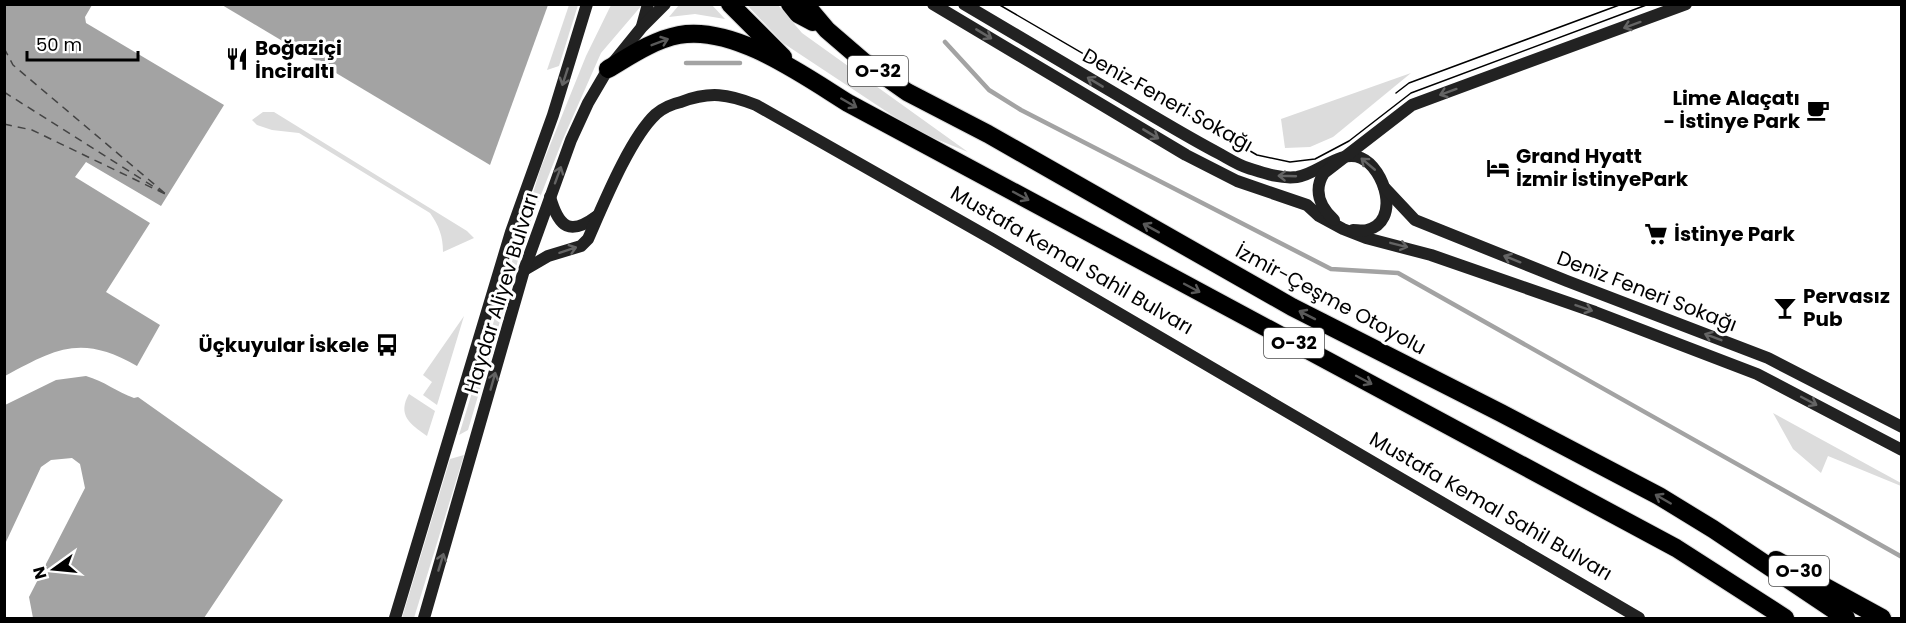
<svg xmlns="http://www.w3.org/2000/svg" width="1906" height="623" viewBox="0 0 1906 623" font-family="Poppins,sans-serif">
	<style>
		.green { fill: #dcdcdc }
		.water { fill: #a3a3a3 }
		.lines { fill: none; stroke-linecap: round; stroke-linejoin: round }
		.stream { stroke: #a3a3a3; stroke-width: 4.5 }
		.ferry { stroke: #444; stroke-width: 1.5; stroke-dasharray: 8 6; stroke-linecap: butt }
		.highway-casing { stroke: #dbdbdb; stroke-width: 20 }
		.secondary { stroke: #222; stroke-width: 12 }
		.highway { stroke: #000; stroke-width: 18 }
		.tram { stroke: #000; stroke-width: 1.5 }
		.oneway { stroke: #646464 }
		.oneway2 { stroke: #595959 }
		.labels { text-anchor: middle; stroke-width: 6; stroke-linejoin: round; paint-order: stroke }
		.shield { fill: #fff; stroke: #4c4c4c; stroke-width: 1.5 }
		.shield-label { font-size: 18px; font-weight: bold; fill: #000 }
		.poi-label { font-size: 20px; font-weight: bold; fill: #000; stroke: #fff; text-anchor: start }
		.street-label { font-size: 20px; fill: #000; stroke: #fff }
	</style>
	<rect width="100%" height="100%" fill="#fff"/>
	<!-- green -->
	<g class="green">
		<path d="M711,4L725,19L695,14L669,17L679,5Z"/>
		<path d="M569,5H578L559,66L547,70Z"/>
		<path d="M611,5H642L601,53L563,139L526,233L468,430L459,435L540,170L586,56Z"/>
		<path d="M747,5H778L802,33L968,152L916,131L783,43Z"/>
		<path d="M1411,73L1333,137L1310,147L1285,148L1281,119Z"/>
		<path d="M263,112H274L467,231L474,238L443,252C443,236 439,226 430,213L299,133L272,130L257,125L252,120Z"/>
		<path d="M464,316L437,405L423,395L432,382L423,375Z"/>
		<path d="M409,394L435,411L427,436C410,424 397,415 409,394Z"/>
		<path d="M1773,413L1901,483V486L1828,456L1821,473L1793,449Z"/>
		<path d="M464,455L414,618H402L450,459Z"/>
	</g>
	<!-- water -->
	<g class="water">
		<path d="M5,4L92,5L85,17L86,23L224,105L161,206L86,162L75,177L150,223L106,292L160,325L137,366C82,334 56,348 5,376Z"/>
		<path d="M222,5H548L490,165Z"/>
		<path d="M86,376C104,381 117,392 134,398L138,397L283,500L204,618H33L29,597L85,488L80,464L72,458L51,460L41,467L5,544V405L56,380Z"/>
	</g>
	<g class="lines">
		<!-- stream -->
		<g class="stream">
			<path d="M945,42L989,90L1021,110L1331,269L1398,273L1902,557"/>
			<path d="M686,63H740"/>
		</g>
		<!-- ferry -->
		<g class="ferry">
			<path d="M4,48L13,65L167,195"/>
			<path d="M4,92L162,192"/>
			<path d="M4,124L32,130L165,194"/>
		</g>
		<!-- highway casing -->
		<g class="highway-casing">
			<g id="highway">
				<path d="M730,4L783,57"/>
				<path d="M790,4L798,14L813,22"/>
				<path d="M805,4L827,30L863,61L907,92L988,134L1292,307L1501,413L1659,496L1713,529L1846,618"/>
				<path d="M608,69C630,56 653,40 679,35C734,25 803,75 848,103L1676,548L1785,618"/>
				<path d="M1776,560L1882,618"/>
			</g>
		</g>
		<!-- secondary -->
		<g class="secondary">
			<path d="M933,4L1186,155L1237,181L1307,205L1319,216L1343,229L1366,238L1431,255L1595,312L1757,374L1902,450"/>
			<path d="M964,4C1027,42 1090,79 1153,116C1175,129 1197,142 1220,154C1229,159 1238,165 1248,168C1264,173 1280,179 1297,177C1318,174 1340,149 1361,158C1385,168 1401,222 1367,230C1363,231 1357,230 1353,230"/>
			<path d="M642,26L648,4"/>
			<path d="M1384,187L1415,220L1567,281L1768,358L1902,427"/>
			<path d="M550,197C559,228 570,236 597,216"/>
			<path d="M1334,220C1320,207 1313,190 1324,173L1412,105L1686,4"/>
			<path d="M524,270L548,256L581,246L588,239C603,205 630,138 656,114C663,108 672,104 681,102C710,91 728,94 756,105L992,239L1639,618"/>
			<path d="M395,618L511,232L553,115L587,4"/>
			<path d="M424,618L524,270L571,140L588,103L608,69L642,27L665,4"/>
		</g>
		<!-- highway -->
		<use href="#highway" class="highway"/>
		<!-- tram -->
		<g class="tram">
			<path d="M998,4L1257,155L1290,162L1315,159L1349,141L1411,93L1649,4"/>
			<path d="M1396,93L1409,83L1622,4"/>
		</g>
	</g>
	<!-- one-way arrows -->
	<defs><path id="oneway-shaft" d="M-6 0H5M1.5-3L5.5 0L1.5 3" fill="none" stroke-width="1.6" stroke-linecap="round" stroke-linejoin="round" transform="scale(1.5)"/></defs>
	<g class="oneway">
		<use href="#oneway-shaft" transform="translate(1632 25) rotate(160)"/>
		<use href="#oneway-shaft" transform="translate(984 34) rotate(31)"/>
		<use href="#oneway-shaft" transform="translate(565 77) rotate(108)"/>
		<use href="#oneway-shaft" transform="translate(1095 82) rotate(-149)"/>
		<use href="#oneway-shaft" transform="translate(1448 92) rotate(160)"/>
		<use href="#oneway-shaft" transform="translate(1151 134) rotate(31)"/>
		<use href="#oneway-shaft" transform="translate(1368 164) rotate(-140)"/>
		<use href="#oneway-shaft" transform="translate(558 175) rotate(-70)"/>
		<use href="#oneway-shaft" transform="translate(1287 176) rotate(-178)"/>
		<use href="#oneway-shaft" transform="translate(1399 245) rotate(14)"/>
		<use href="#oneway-shaft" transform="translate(568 250) rotate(-18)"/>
		<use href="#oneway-shaft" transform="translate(1512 259) rotate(-158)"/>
		<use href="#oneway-shaft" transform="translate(1584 308) rotate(19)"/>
		<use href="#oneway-shaft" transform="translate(1713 337) rotate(-159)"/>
		<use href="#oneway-shaft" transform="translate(493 381) rotate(-74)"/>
		<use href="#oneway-shaft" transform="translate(1809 401) rotate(28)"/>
		<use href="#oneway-shaft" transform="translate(441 562) rotate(-73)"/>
	</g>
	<g class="oneway2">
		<use href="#oneway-shaft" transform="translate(660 42) rotate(-21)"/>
		<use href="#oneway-shaft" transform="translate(849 103) rotate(30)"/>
		<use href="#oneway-shaft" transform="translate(1021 196) rotate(28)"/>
		<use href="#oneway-shaft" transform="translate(1151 228) rotate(-151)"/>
		<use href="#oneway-shaft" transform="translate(1192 288) rotate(28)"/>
		<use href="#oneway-shaft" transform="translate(1307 315) rotate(-153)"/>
		<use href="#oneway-shaft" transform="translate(1364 380) rotate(28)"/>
		<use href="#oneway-shaft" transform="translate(1663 499) rotate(-150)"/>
	</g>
	<!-- icons -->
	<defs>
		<g id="restaurant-bare" transform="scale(1.8)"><path d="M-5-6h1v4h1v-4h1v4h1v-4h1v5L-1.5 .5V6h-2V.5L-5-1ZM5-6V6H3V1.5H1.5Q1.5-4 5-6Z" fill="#000" stroke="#fff" stroke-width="2.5" paint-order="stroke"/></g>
		<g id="cafe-bare" transform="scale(1.8)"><path d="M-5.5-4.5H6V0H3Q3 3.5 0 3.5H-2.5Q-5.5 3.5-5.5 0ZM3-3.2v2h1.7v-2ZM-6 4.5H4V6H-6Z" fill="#000" stroke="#fff" stroke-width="2.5" paint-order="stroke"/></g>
		<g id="hotel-bare" transform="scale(1.8)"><path d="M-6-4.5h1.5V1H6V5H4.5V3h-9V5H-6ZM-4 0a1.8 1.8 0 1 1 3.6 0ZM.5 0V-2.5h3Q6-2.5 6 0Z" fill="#000" stroke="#fff" stroke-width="2.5" paint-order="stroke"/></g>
		<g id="supermarket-bare" transform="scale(1.8)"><path d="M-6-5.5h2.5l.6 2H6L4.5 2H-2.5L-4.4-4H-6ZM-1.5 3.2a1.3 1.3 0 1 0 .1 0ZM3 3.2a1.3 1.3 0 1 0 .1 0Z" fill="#000" stroke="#fff" stroke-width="2.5" paint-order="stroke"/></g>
		<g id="bar-bare" transform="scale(1.8)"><path d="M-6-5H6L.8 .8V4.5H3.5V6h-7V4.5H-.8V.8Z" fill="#000" stroke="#fff" stroke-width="2.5" paint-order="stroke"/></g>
		<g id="bus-bare" transform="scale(1.8)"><path d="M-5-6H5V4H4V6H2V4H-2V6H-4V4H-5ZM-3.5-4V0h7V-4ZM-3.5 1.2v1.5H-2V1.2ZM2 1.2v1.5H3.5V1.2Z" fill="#000" stroke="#fff" stroke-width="2.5" paint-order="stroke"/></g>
	</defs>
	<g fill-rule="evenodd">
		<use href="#restaurant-bare" x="237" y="59"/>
		<use href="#cafe-bare" x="1818" y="110"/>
		<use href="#hotel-bare" x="1498" y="168"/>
		<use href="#supermarket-bare" x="1656" y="234"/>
		<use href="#bar-bare" x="1785" y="308"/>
		<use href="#bus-bare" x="387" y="345"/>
	</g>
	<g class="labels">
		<!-- shield labels -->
		<g class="shield">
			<rect x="848" y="56" width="60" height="30" rx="4.5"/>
			<rect x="1264" y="328" width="60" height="30" rx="4.5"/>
			<rect x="1769" y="556" width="60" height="30" rx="4.5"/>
		</g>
		<g class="shield-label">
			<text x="878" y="77">O-32</text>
			<text x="1294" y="349">O-32</text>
			<text x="1799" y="577">O-30</text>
		</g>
		<!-- poi labels -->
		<g class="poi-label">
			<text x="255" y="55">Boğaziçi<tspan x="255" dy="23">İnciraltı</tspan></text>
			<text x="1800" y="105" text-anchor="end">Lime Alaçatı<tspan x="1800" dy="23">- İstinye Park</tspan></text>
			<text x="1516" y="163">Grand Hyatt<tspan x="1516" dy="23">İzmir İstinyePark</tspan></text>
			<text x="1674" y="241">İstinye Park</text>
			<text x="1803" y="303">Pervasız<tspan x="1803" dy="23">Pub</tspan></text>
			<text x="369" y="352" text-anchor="end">Üçkuyular İskele</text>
		</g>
		<!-- street labels -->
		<g class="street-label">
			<text transform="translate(1168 100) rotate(29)" y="7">Deniz Feneri Sokağı</text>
			<text transform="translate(1072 260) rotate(30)" y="7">Mustafa Kemal Sahil Bulvarı</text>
			<text transform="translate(1647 291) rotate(21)" y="7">Deniz Feneri Sokağı</text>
			<text transform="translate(501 293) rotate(-73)" y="7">Haydar Aliyev Bulvarı</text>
			<text transform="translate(1331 299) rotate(28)" y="7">İzmir-Çeşme Otoyolu</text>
			<text transform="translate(1491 506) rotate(30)" y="7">Mustafa Kemal Sahil Bulvarı</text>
		</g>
	</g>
	<!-- border -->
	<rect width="1906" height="623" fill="none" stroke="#000000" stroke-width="12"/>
	<!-- north arrow -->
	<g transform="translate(54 569) rotate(255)" stroke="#ffffff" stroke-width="4.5" paint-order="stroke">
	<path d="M0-4.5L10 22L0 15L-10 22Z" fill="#000000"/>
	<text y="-9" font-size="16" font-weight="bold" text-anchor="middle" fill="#000000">N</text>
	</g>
	<!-- scale -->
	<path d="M27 51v9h111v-9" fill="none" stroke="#000000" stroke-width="3"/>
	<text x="36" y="51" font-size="18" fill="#000000" stroke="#ffffff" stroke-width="4.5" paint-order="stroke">50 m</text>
</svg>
